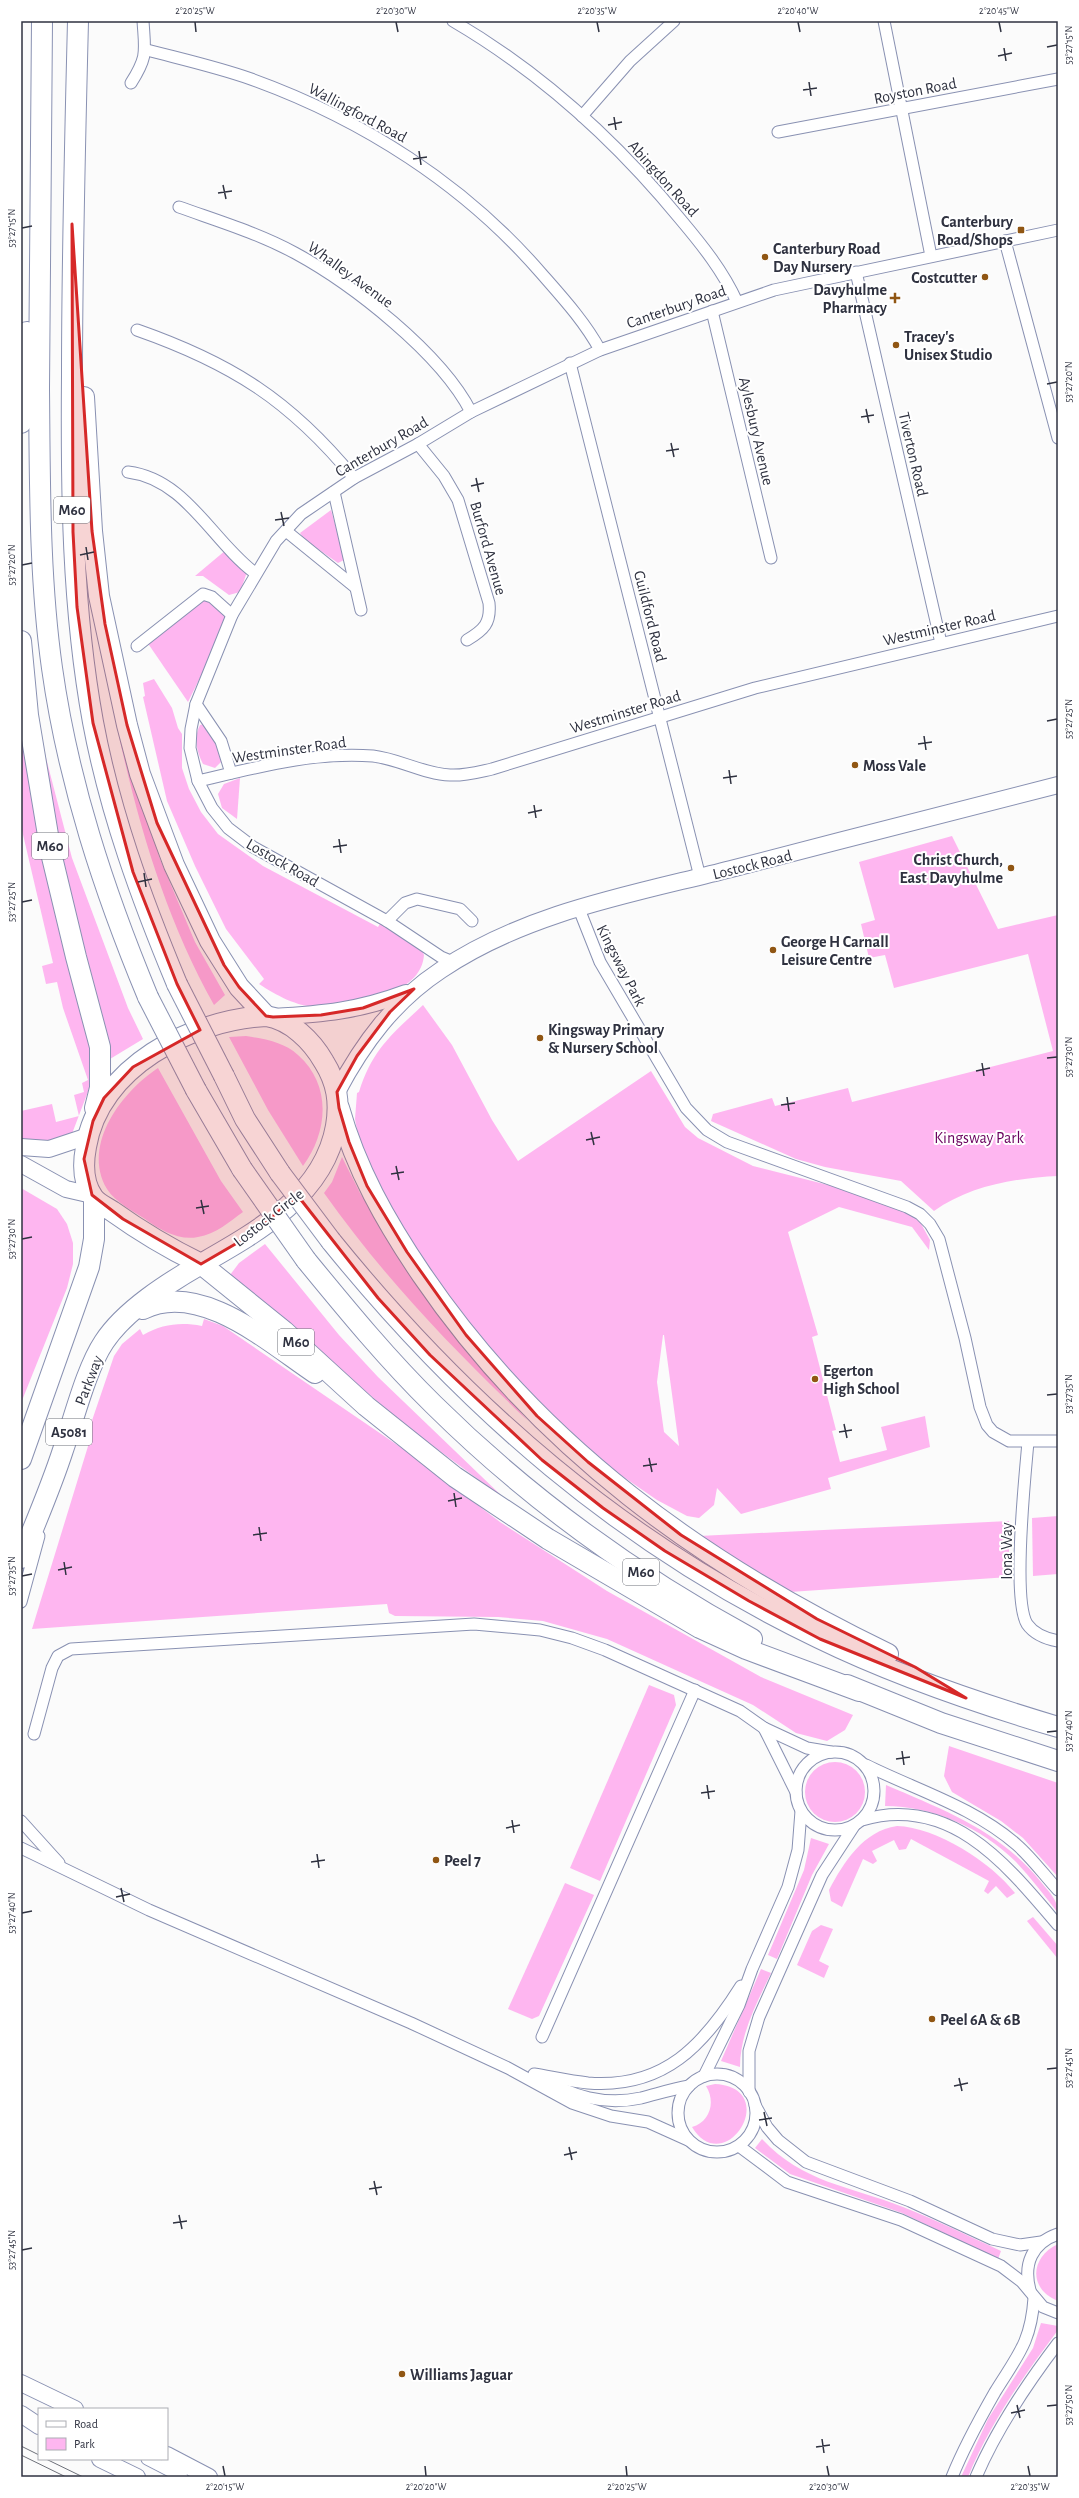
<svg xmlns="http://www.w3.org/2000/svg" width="1079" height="2498" viewBox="0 0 1079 2498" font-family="'Alegreya Sans',sans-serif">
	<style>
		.green { fill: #feb6f0; fill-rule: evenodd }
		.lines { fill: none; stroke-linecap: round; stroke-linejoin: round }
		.street-casing { stroke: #8991b2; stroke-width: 13 }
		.secondary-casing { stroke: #8991b2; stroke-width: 18 }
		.highway-casing { stroke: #8991b2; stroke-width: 22 }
		.street { stroke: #fff; stroke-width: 11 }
		.secondary { stroke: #fff; stroke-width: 16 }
		.highway { stroke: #fff; stroke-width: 20 }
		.tram { stroke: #6e717a; stroke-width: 1 }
		.highway-bridge-casing { stroke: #8991b2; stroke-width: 22; stroke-linecap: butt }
		.highway-bridge { stroke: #fff; stroke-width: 20 }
		.marked { fill: #d62828; fill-opacity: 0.2; stroke: #d62828; stroke-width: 3; stroke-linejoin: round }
		.ticks { fill: none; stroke: #2f3240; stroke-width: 1.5 }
		.poi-dot { fill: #905613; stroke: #fff; stroke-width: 1.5 }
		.labels { text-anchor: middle; stroke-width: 4; stroke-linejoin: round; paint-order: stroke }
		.shield { fill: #fff; stroke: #6d7079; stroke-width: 1 }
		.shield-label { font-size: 15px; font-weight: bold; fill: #2f3240 }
		.street-label { font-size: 16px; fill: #2f3240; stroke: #fff }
		.poi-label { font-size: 16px; font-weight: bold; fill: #2f3240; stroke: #fff; text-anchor: start }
		.park-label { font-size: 16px; fill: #69015e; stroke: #fff }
		.neatline { fill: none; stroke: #2f3240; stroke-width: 1.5 }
		.ticks-label { font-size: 10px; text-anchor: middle; fill: #2f3240 }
	</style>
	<rect width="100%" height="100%" fill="#fbfbfb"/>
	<!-- green -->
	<g class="green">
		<path d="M331,510L344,556V560L338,563L305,540L300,533Z"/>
		<path d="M226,550L247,572L240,592L229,595L203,576H195Z"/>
		<path d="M200,596L231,615L188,702L147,642Z"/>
		<path d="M154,679L172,708L178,728L182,734V768L189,789L201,812L218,834L263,866L378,927L383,919L420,946L424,955C421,991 375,998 345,1003C336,1004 327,1007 318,1007C297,1007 276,995 259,984L264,979L226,929L195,866L167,801L143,697L145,696L143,683Z"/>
		<path d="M21,719L94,1051L89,1089L70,1139L56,1143L21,1141V1111L52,1104L56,1122L79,1116L74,1095L84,1092L82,1083L88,1080L63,1008L57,982L46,984L42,966L53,963L21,826Z"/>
		<path d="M204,724L217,742L222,761L215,768L203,764C197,752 193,738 200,725Z"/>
		<path d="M39,731L72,858L128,1008L143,1039L110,1059L73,920Z"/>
		<path d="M118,732L160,859L195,942L225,995L214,1005C166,919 139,827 118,732Z"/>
		<path d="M240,778L237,819L222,808L218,794L224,784Z"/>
		<path d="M952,836L998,929L1058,915V1176C1015,1178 969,1186 934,1211L901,1181L825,1167L796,1159L711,1121L713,1114L772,1098L775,1106L848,1088L852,1102L1053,1051L1028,954L894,988L885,955L869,958L861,924L875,920L859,862Z"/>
		<path d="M423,1005L452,1045L492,1120L518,1161L651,1071L685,1127L698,1138L753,1166L832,1186L903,1208L919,1220L930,1240L929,1250L912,1227L839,1207L788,1232L818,1335L812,1337L836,1430L832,1431L840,1462L887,1450L881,1427L925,1416L930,1447L828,1478L831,1489L741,1514L717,1488L714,1505L699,1518L687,1516L657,1500L593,1456L536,1402L467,1320L418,1254L373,1177L359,1142L355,1119L357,1093L359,1092C372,1050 392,1034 423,1005ZM663,1335H664L679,1446L664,1432L657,1382Z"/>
		<path d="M246,1036C264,1039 284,1042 298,1055C332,1085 328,1132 303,1166L268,1110L229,1037Z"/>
		<path d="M158,1068L221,1181L243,1212C229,1222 216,1234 198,1237C179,1241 160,1230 145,1219C133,1211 115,1202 107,1189C81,1144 123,1091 158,1068Z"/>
		<path d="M342,1157L360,1193L432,1307L527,1420C450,1346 386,1280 324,1193L332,1182Z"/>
		<path d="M21,1188L57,1209L67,1224L73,1243V1264L67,1288L21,1403Z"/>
		<path d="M265,1244L339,1335L378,1377L506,1500L406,1426L230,1275L239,1263Z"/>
		<path d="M204,1319L223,1326L409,1453L500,1522L607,1591L761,1677L853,1715L845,1730L827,1741L796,1733L753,1705L607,1639L543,1621L498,1617L395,1616L389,1613L387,1604L32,1629L89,1443L85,1441L114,1356L122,1344L140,1329L143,1335C163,1324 180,1322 202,1326Z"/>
		<path d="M1058,1516V1574L1033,1576L1032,1518Z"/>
		<path d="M1009,1521V1577L790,1592L699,1536Z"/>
		<path d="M649,1685L674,1695L676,1705L600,1881L570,1868Z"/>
		<path d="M949,1746L1058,1783V1877L1023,1838L1001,1821L952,1792L944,1776Z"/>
		<circle cx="835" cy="1792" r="30"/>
		<path d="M886,1785C946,1811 999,1830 1041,1882C1049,1892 1058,1900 1058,1913C1044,1895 1030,1877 1015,1861C982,1828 932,1806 885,1806Z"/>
		<path d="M897,1826C936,1827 991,1862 1015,1893L1007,1898L996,1886L988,1894L984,1891L989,1881L911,1839L906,1849L899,1850L894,1840L872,1851L877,1861L873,1864L863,1859L842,1907L831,1901L829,1890C844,1862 863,1831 897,1826Z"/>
		<path d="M811,1838L829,1844L812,1875L777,1959L768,1955L804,1870Z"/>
		<path d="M565,1883L594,1895L539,2016L532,2019L508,2009Z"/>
		<path d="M1033,1917L1058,1946V1959L1027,1921Z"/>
		<path d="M821,1925L833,1929L819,1961L829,1966L824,1978L797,1965L812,1931Z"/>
		<path d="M761,1969L771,1973C757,2003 740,2033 740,2067L721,2061Z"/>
		<path d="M715,2084C783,2088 725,2181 692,2127C710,2122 716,2102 706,2086Z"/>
		<path d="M762,2139C803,2183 850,2186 903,2207C936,2220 969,2236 1001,2251L998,2259L902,2213L790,2174L755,2148Z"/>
		<path d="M1058,2244V2301C1028,2289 1030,2257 1058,2244Z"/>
		<path d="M1041,2323L1058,2326V2330C1023,2377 990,2423 968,2477H961L988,2419L1033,2348Z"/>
	</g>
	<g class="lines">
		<!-- street casing -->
		<g class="street-casing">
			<g id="street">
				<path d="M453,21C540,72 617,142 681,220C702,245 723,271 737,302"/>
				<path d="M884,21L931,256"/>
				<path d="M147,50C181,59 217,67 251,79C362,119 464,184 541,273C562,297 585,322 600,350"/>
				<path d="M131,83C148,56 145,52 143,21"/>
				<path d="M582,116L630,61L674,21"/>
				<path d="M778,132L1058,79"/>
				<path d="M179,207C218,221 258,233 295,253C352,284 441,353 471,412"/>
				<path d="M1005,241L1058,438"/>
				<path d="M856,272L941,643"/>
				<path d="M712,311L771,558"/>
				<path d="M137,330C231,363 290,400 354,478"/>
				<path d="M570,363L700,877"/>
				<path d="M418,444L444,476L458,500L489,603C491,623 484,630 467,640"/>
				<path d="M128,472C186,479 212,541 255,573"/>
				<path d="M334,492L361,610"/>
				<path d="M286,531L355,587"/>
				<path d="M137,646L203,594L212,597L232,615"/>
				<path d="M196,704L221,741L231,773"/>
				<path d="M198,781C254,768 315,751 373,756C399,759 424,774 450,775C464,776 478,772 492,769L755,688L1058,616"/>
				<path d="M579,909L600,962L686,1108L707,1130L727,1142L907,1207L920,1214L930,1224L939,1239L965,1338L980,1407L987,1425L993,1432L1009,1441H1058"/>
				<path d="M387,921L405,903L417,899L460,909L472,921"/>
				<path d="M453,962L441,957L387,921L253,847L228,828L212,808L198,781L190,748L191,729L196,704L232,615L276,541L301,514L354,478L418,444L471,412L600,350L774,290L1058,230"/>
				<path d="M1028,1442C1025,1476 1012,1599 1027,1624C1034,1634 1047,1639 1058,1641"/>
				<path d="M21,1602L39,1536"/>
				<path d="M764,1728L796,1792"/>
				<path d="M34,1734L52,1668L58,1656L71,1649L474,1624L540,1630L572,1638L605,1650L740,1711L764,1728L807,1748L831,1752"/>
				<circle cx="835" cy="1791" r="39"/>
				<path d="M866,1765C916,1790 974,1807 1017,1845C1032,1858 1045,1876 1058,1890"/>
				<path d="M862,1820C951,1794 1007,1865 1058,1925"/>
				<path d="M21,1821L59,1863"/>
				<path d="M21,1848L149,1910L411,2023L508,2068L572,2103L611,2116L648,2122L688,2140"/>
				<path d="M542,2037L695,1690"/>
				<path d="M534,2074C552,2077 570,2081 588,2083C664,2089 704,2045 741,1986"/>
				<circle cx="717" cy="2113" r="39"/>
				<path d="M704,2076L739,2005L752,1969L788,1887L798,1850L801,1811"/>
				<path d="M541,2078C572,2096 604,2106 641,2098C657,2094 672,2089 689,2086"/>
				<path d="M749,2092V2051L759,2017L822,1875L854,1826"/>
				<path d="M755,2105L767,2127L778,2140L806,2162L910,2201L992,2239L1020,2245L1041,2242"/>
				<path d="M739,2146L787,2182L901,2220L1001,2266L1022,2282L1043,2307L1058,2313"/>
				<path d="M1030,2290C1023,2264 1032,2243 1058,2234"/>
				<path d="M147,2459L182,2477"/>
				<path d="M952,2477C964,2447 979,2420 995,2392C1017,2356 1031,2343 1034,2298"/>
				<path d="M976,2477C997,2428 1026,2385 1058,2343"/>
			</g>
		</g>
		<!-- secondary casing -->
		<g class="secondary-casing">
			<g id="secondary">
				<path d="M273,1017C323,1014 358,1011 406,993"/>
				<path d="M337,1092C363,1043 394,1001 441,970C527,912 633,894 731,869C840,841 949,812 1058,785"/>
				<path d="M21,1147L49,1149L88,1136"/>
				<path d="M21,1164L66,1189L92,1195"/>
				<path d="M21,2383L75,2409"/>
				<path d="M21,2414L39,2426"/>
				<path d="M167,2455L209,2477"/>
				<path d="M100,2459L137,2477"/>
			</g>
		</g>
		<!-- highway casing -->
		<g class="highway-casing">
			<g id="highway">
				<path d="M42,21C41,144 39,267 39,389C40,482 39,576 52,668C68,782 104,891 148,997"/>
				<path d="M78,21C75,139 72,257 72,375C71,491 72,607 93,722C110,813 142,900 177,984"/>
				<path d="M84,397L92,531L99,596L127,725L140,774L174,865L210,941L239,987L266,1016"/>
				<path d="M21,423L27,332"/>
				<path d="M21,641L28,715L51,853L76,957L100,1047V1088L95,1108"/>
				<path d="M266,1016C291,1020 312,1041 324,1062C337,1083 340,1102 336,1126C324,1195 257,1232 201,1264C170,1249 140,1231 112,1211C106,1207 97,1203 93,1197C83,1183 83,1163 86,1147C99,1067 191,1020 266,1016Z"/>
				<path d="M224,1076L245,1119L280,1173"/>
				<path d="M196,1090L242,1169"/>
				<path d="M339,1108C356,1169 386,1222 422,1275C539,1447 703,1565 888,1654"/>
				<path d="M331,1241C467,1409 623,1544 819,1638C895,1675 977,1703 1058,1727"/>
				<path d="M306,1260C347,1310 388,1360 434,1405C528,1498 636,1576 752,1639"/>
				<path d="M143,1309C200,1280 270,1343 315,1373"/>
				<path d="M21,1459L89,1267L94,1239V1199"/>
				<path d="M21,1558C36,1522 51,1487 63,1450C74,1419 86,1369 104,1342C125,1310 168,1283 201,1264L284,1331L366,1406L455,1477L548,1539L700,1628L746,1649L859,1691"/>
				<path d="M847,1685L941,1723L1058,1761"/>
			</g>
		</g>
		<!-- street -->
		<use href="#street" class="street"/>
		<!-- secondary -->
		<use href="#secondary" class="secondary"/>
		<!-- highway -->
		<use href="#highway" class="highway"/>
		<!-- tram -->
		<g class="tram">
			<path d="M21,2446L39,2455"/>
			<path d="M21,2455L66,2477"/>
			<path d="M46,2459L83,2477"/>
		</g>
		<!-- highway-bridge casing -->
		<g class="highway-bridge-casing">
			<g id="highway-bridge">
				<path d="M177,984L224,1076"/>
				<path d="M148,997L196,1090"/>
				<path d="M242,1169L306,1260"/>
				<path d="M280,1173L331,1241"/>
			</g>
		</g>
		<!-- highway-bridge -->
		<use href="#highway-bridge" class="highway-bridge"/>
	</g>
	<!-- marked area -->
	<path class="marked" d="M72,224L92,531L105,624L127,725L157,823L224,965L239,987L266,1016L273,1017L321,1015L363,1008L414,989L390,1012L357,1056L337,1092L339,1108L349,1142L367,1186L407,1252L466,1335L537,1416L588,1462L681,1535L817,1619L915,1667L966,1698L820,1639L749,1601L665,1551L603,1508L542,1460L430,1355L378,1298L298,1196L244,1239L201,1264L123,1219L92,1195L84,1159L93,1121L104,1098L133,1067L200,1030L177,984L133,872L93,723L77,607L73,532Z"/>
	<!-- ticks -->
	<path class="ticks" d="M195,22L196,32M396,22L398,32M597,22L599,32M798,22L800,32M999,22L1001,32M1047,47L1057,45M1004,48L1006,61M998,56L1012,53M809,82L811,96M803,90L817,88M614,117L616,130M608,125L622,122M419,151L421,165M413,159L427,157M223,185L226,199M218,193L232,191M22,228L32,226M1047,384L1057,382M866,409L869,423M861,417L874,415M671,443L674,457M666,451L679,449M476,478L479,492M471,486L484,483M281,512L284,526M275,520L289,518M86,547L88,560M80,555L94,552M22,565L32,563M1047,721L1057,719M924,736L926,750M918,744L932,742M729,770L731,784M723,778L737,776M534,805L536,818M528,813L542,810M339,839L341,853M333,847L347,845M144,873L146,887M138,882L152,879M22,902L32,900M1047,1058L1057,1057M982,1063L984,1076M976,1071L990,1068M787,1097L789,1111M781,1105L795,1103M591,1132L594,1145M586,1140L600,1137M396,1166L399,1180M391,1174L404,1172M201,1200L204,1214M196,1208L209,1206M22,1239L32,1237M1047,1395L1057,1394M844,1424L847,1438M839,1432L852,1430M649,1458L652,1472M643,1466L657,1464M454,1493L456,1507M448,1501L462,1498M259,1527L261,1541M253,1535L267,1533M64,1562L66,1575M58,1570L72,1567M22,1576L32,1574M1047,1732L1057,1731M902,1751L904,1765M896,1759L910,1757M707,1785L709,1799M701,1793L715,1791M512,1820L514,1833M506,1828L520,1825M317,1854L319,1868M311,1862L325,1860M121,1888L124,1902M116,1897L130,1894M22,1913L32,1911M1047,2069L1057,2068M959,2078L962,2091M954,2086L968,2083M764,2112L767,2126M759,2120L772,2118M569,2147L572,2160M564,2155L577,2152M374,2181L377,2195M369,2189L382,2187M179,2215L182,2229M173,2223L187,2221M22,2250L32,2248M1017,2405L1020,2418M1047,2406L1057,2405M1011,2413L1025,2410M822,2439L824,2453M816,2447L830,2445M223,2466L225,2476M425,2466L426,2476M626,2466L627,2476M827,2466L829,2476M1028,2466L1030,2476"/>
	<!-- markers -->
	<g class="poi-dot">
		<rect x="1017" y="226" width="8" height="8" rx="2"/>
		<circle cx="765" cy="257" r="4"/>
		<circle cx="985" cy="277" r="4"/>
		<path d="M893 292h4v4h4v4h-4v4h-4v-4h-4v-4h4z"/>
		<circle cx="896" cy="345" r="4"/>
		<circle cx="855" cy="765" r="4"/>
		<circle cx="1011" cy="868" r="4"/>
		<circle cx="773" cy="950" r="4"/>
		<circle cx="540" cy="1038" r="4"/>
		<circle cx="815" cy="1379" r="4"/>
		<circle cx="436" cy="1860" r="4"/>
		<circle cx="932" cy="2019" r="4"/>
		<circle cx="402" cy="2374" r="4"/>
	</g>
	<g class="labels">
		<!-- shield labels -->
		<g class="shield">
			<rect x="54" y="497" width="36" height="26" rx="3"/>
			<rect x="32" y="833" width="36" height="26" rx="3"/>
			<rect x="278" y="1329" width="36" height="26" rx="3"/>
			<rect x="46" y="1419" width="46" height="26" rx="3"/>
			<rect x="623" y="1559" width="36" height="26" rx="3"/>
		</g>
		<g class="shield-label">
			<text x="72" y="515">M60</text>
			<text x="50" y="851">M60</text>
			<text x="296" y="1347">M60</text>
			<text x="69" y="1437">A5081</text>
			<text x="641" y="1577">M60</text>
		</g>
		<!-- street labels -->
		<g class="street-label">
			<text transform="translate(915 90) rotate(-11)" y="6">Royston Road</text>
			<text transform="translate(358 112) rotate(28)" y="6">Wallingford Road</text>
			<text transform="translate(664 178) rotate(48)" y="6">Abingdon Road</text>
			<text transform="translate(351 274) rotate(36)" y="6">Whalley Avenue</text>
			<text transform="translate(676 306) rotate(-19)" y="6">Canterbury Road</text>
			<text transform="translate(757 431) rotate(77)" y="6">Aylesbury Avenue</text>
			<text transform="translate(381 446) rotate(-30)" y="6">Canterbury Road</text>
			<text transform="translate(914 454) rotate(77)" y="6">Tiverton Road</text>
			<text transform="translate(489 548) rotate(74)" y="6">Burford Avenue</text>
			<text transform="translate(651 616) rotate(76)" y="6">Guildford Road</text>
			<text transform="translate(939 627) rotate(-13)" y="6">Westminster Road</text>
			<text transform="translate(625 711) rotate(-17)" y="6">Westminster Road</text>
			<text transform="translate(289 749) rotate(-8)" y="6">Westminster Road</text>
			<text transform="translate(283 862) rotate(30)" y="6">Lostock Road</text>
			<text transform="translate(752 864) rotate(-14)" y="6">Lostock Road</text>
			<text transform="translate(622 965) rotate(63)" y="6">Kingsway Park</text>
			<text transform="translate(268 1217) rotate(-38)" y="6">Lostock Circle</text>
			<text transform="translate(88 1380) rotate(-69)" y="6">Parkway</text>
			<text transform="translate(1006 1551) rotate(-90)" y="6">Iona Way</text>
		</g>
		<!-- poi labels -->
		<g class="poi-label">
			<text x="1013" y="227" text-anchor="end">Canterbury<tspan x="1013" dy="18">Road/Shops</tspan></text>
			<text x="773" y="254">Canterbury Road<tspan x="773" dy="18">Day Nursery</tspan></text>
			<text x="977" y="283" text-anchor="end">Costcutter</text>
			<text x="887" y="295" text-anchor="end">Davyhulme<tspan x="887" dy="18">Pharmacy</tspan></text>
			<text x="904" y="342">Tracey's<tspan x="904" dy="18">Unisex Studio</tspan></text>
			<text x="863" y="771">Moss Vale</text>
			<text x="1003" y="865" text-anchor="end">Christ Church,<tspan x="1003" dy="18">East Davyhulme</tspan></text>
			<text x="781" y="947">George H Carnall<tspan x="781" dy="18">Leisure Centre</tspan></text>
			<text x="548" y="1035">Kingsway Primary<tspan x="548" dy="18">&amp; Nursery School</tspan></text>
			<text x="823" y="1376">Egerton<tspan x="823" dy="18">High School</tspan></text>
			<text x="444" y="1866">Peel 7</text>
			<text x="940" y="2025">Peel 6A &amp; 6B</text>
			<text x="410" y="2380">Williams Jaguar</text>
		</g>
		<!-- park labels -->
		<g class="park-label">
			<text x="979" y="1143">Kingsway Park</text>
		</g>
	</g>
	<!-- border -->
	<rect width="1079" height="2498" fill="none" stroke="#ffffff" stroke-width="44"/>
	<!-- legend -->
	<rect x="38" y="2408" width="130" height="52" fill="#ffffff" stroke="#acadb3"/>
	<rect x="46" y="2421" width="20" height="6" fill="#ffffff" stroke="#acadb3"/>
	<text x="74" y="2428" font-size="12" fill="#2f3240">Road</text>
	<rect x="46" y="2438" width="20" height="12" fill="#feb6f0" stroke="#acadb3"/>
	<text x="74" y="2448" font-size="12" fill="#2f3240">Park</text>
	<rect x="22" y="22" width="1035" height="2454" class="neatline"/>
	<g class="ticks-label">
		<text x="195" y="14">2°20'25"W</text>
		<text x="396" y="14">2°20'30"W</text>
		<text x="597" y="14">2°20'35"W</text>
		<text x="798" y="14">2°20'40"W</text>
		<text x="999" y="14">2°20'45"W</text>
		<text transform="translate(1068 45) rotate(-90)" y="4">53°27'15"N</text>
		<text transform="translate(11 228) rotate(-90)" y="4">53°27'15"N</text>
		<text transform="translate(1068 382) rotate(-90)" y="4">53°27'20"N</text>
		<text transform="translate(11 565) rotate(-90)" y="4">53°27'20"N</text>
		<text transform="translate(1068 719) rotate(-90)" y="4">53°27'25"N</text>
		<text transform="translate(11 902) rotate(-90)" y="4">53°27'25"N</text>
		<text transform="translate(1068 1057) rotate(-90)" y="4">53°27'30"N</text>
		<text transform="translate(11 1239) rotate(-90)" y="4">53°27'30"N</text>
		<text transform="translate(1068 1394) rotate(-90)" y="4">53°27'35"N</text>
		<text transform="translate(11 1576) rotate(-90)" y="4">53°27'35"N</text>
		<text transform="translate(1068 1731) rotate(-90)" y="4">53°27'40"N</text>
		<text transform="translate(11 1913) rotate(-90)" y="4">53°27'40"N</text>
		<text transform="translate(1068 2068) rotate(-90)" y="4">53°27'45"N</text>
		<text transform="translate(11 2250) rotate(-90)" y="4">53°27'45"N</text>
		<text transform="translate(1068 2405) rotate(-90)" y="4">53°27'50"N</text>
		<text x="225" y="2490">2°20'15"W</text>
		<text x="426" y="2490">2°20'20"W</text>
		<text x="627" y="2490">2°20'25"W</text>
		<text x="829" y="2490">2°20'30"W</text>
		<text x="1030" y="2490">2°20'35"W</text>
	</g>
</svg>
